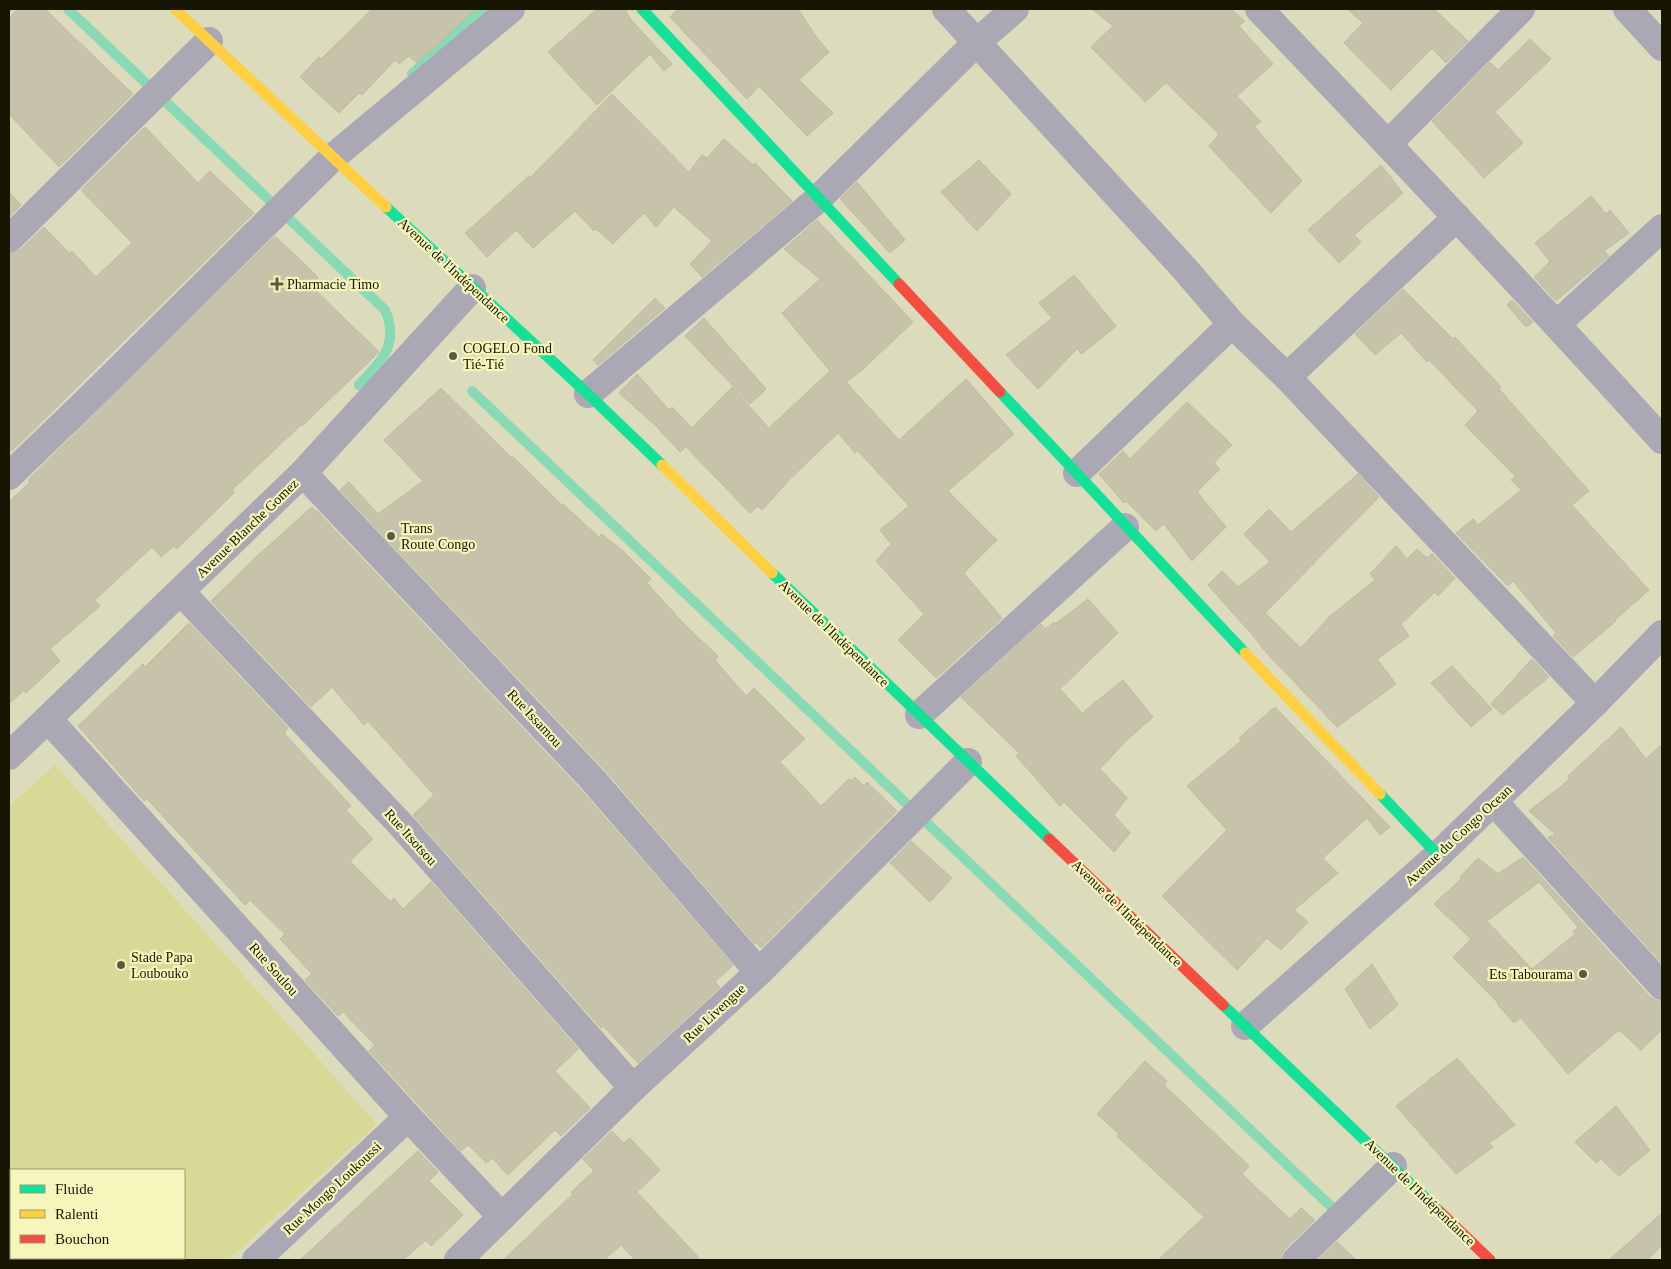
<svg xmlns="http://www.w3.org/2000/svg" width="1671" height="1269" viewBox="0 0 1671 1269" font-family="'Times New Roman',serif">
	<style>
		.green { fill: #d9d997; fill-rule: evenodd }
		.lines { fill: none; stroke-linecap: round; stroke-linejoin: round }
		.stream { stroke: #89dab4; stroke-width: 10 }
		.building { fill: #c7c3aa; stroke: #bfbaa2; fill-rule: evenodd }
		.street { stroke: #aaa8b4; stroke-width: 28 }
		.fast { stroke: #16e098; stroke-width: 11 }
		.slow { stroke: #ffcf43; stroke-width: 11 }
		.jam { stroke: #f24e42; stroke-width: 11 }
		.poi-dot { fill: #5b5b43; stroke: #f6f6bc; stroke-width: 2 }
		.labels { text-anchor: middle; stroke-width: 4.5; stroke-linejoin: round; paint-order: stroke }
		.street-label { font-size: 14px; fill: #161602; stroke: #f6f6bc }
		.poi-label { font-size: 14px; fill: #161602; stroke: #f6f6bc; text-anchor: start }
	</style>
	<rect width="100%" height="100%" fill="#dcdcbc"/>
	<!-- green -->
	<path class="green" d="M55,765L377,1124L228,1260H9V806ZM11,1170H184V1258H11Z"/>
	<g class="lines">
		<!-- stream -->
		<g class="stream">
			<path d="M68,9L385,310C400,345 381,361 359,385"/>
			<path d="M412,74L482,9"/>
			<path d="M472,391L1340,1215"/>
		</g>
	</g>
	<!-- building -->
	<g class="building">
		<path d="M18,9H45L133,94L59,167L9,114V18Z"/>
		<path d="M372,9H476L417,63L409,56L399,64L395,60L362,95L359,93L339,113L300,77L319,57L321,59Z"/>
		<path d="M597,9H627V13L631,20L672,64L664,71L650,54L597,105L548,52Z"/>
		<path d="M678,9H798L818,39L829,52L799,80L833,113L807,136L759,86L747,99L670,17Z"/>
		<path d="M1092,9H1231L1245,21L1239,26L1273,64L1237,96L1261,122L1254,126L1302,181L1271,213L1209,146L1219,134L1166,83L1145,102L1091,47L1113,26Z"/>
		<path d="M1347,9H1434L1468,41L1446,63L1432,48L1391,90L1344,43L1363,23Z"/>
		<path d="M1530,39L1551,59L1495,112L1523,143L1484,178L1432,121L1490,62L1498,70Z"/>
		<path d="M612,94L689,172L702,155L707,158L724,139L753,165L755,163L792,201L702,277L690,264L712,241L674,207L656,227L644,213L613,244L596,229L594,231L575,211L533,248L516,230L487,257L465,233L529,176L531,177Z"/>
		<path d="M145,127L198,183L210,171L254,213L12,451L9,448V254H13L20,250L44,227L70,254L72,251L96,277L132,243L81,190Z"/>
		<path d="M979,160L1011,194L977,231L941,192Z"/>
		<path d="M1381,165L1403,193L1354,235L1361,242L1339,263L1308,230Z"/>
		<path d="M857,182L905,240L890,253L840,199Z"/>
		<path d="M9,192L21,205L9,217Z"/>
		<path d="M1591,196L1606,214L1610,210L1629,233L1604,251L1609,256L1556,301L1534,277L1550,261L1535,243Z"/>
		<path d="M817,220L913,322L861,371L846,382L899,440L966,379L1014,434L948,491L997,540L964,573L1002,618L936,678L898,640L924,614L876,561L891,544L880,530L909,506L858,451L855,453L838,433L791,478L762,510L758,506L750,513L686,447L680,452L655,425L619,393L637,374L669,410L672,407L692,428L732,387L769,428L830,371L782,313L820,279L784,249Z"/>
		<path d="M275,236L315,274L318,278L311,286L379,352L302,426L301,425L232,490L234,493L177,549L174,546L161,557L152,547L95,600L100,606L50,649L60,661L26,693L24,690L9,704V502L30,482L28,480Z"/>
		<path d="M1074,275L1116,326L1082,354L1077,349L1038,389L1006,355L1052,318L1039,303Z"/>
		<path d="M1403,289L1453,339L1455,337L1501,387L1499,389L1589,491L1572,505L1649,590L1615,620L1616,621L1573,657L1553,636L1556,633L1513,581L1508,586L1456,533L1473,519L1478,525L1521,490L1511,480L1516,477L1465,425L1478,411L1429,360L1427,362L1401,333L1375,355L1355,334Z"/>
		<path d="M655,298L665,308L598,365L593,360Z"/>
		<path d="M1512,300L1533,322L1526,327L1507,305Z"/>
		<path d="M704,318L766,389L750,404L685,336Z"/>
		<path d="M441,388L511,457L512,456L562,505L563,504L599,537L602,534L622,550L651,579L647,583L684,624L718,656L715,660L746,696L754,688L805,739L780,762L821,806L849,779L852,781L855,777L864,786L867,782L897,811L761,948L757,943L755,944L605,770L340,490L349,482L378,514L423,481L384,440Z"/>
		<path d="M1187,402L1232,445L1214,463L1220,469L1197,492L1226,527L1192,561L1164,524L1156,531L1126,501L1124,503L1099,474L1123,451L1130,459Z"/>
		<path d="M1358,474L1379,497L1265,613L1301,648L1329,617L1375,580L1370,574L1396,546L1407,559L1417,549L1427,558L1432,554L1455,578L1438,596L1435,592L1401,624L1409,636L1377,659L1396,684L1337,727L1261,647L1262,646L1208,585L1222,571L1238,587L1270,562L1244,534L1269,509L1291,532Z"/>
		<path d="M312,507L315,511L316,510L581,790L733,965L715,982L720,987L638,1063L603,1026L601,1028L413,815L434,795L368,721L364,725L332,687L311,707L211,601L255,558Z"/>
		<path d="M1088,599L1118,633L1060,689L1082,713L1123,680L1153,717L1125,742L1100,769L1127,798L1114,815L1130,833L1114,852L1064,802L1060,806L1016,756L1019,753L961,697L1041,624L1045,629L1054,622L1055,624Z"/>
		<path d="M189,623L288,728L284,733L351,806L346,810L373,839L350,861L391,902L394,898L403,909L431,882L578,1049L555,1071L590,1108L561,1136L555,1130L508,1175L492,1158L486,1163L468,1145L461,1151L369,1051L375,1045L343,1012L338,1016L305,980L312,974L280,939L285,934L250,900L245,905L147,799L144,801L78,726L143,664L145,667Z"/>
		<path d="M1532,659L1549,677L1502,715L1491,704Z"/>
		<path d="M1452,666L1492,709L1471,727L1431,683Z"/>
		<path d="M1275,707L1390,827L1380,835L1367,818L1323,858L1338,873L1294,910L1308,922L1281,950L1267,938L1237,970L1162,896L1227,830L1187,786L1241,741L1239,738Z"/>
		<path d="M1621,727L1646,759L1662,744V963L1548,838L1555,834L1529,811L1570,779L1568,776Z"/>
		<path d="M911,841L952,878L930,902L890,863Z"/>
		<path d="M1523,857L1650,997L1657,1001H1662V1030L1641,1050L1619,1030L1568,1074L1521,1018L1514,1023L1497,1004L1498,1003L1453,957L1471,939L1434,904L1461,879L1460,877L1478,858L1498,874ZM1539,882L1578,927L1573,932L1575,934L1532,969L1487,921Z"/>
		<path d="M1372,964L1398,1005L1370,1029L1345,989Z"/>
		<path d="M1457,1058L1515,1125L1489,1143L1493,1147L1456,1174L1396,1106Z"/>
		<path d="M1145,1061L1167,1081L1164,1085L1249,1166L1242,1174L1290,1219L1301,1208L1315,1220L1285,1249L1281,1255V1260H1158L1204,1217L1117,1136L1119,1134L1097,1114Z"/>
		<path d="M1616,1106L1650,1150L1619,1176L1601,1159L1596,1163L1575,1142Z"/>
		<path d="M612,1131L624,1143L630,1138L660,1170L637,1192L701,1260H635L621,1245L604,1260H503L573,1194L571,1192L594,1171L583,1159Z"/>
		<path d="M418,1151L438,1172L429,1181L463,1215L431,1246L426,1240L403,1260H300Z"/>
		<path d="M1662,1213V1245L1648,1260H1609Z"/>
		<path d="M1337,1242L1356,1260H1318Z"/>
	</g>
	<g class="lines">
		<!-- street -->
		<g class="street">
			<path d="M946,9L1183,267L1232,324L1287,377L1595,703"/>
			<path d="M1259,9C1395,151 1530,294 1662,440"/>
			<path d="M1627,9L1662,47"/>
			<path d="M1388,144L1521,9"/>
			<path d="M9,239L209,41"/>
			<path d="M1557,324L1662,228"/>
			<path d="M1287,377L1457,217"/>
			<path d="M588,394L818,199L977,42L1015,9"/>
			<path d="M303,473L593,780L759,972"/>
			<path d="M1077,473L1232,324"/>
			<path d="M9,476L89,399L333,157L511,9"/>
			<path d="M181,592L403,827L633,1088"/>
			<path d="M919,715L1125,527"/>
			<path d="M48,719L408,1117L502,1217"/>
			<path d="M9,756L303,473L472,288"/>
			<path d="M1494,802L1662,986"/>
			<path d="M1245,1026L1438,855L1595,703L1662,634"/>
			<path d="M256,1260L408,1117"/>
			<path d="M458,1260L633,1088L759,972L968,762"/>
			<path d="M1296,1260L1393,1166"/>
		</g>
		<!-- fast -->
		<g class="fast">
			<path d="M642,9L899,284"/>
			<path d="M386,207L588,394L662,465"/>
			<path d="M1000,392C1082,478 1163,566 1245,653"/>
			<path d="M772,573L1049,839"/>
			<path d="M1380,794L1438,855"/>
			<path d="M1223,1005L1440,1212"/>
		</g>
		<!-- slow -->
		<g class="slow">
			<path d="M175,9L386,207"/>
			<path d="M662,465L772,573"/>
			<path d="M1245,653L1380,794"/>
		</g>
		<!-- jam -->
		<g class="jam">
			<path d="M899,284L1000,392"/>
			<path d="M1049,839L1223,1005"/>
			<path d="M1440,1212L1490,1260"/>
		</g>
	</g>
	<!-- markers -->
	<g class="poi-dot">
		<path d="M274.5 276.5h5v5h5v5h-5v5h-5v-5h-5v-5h5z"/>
		<circle cx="453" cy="356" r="5"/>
		<circle cx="391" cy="536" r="5"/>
		<circle cx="121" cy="965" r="5"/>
		<circle cx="1583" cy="974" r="5"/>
	</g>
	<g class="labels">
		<!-- street labels -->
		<g class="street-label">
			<text transform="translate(454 270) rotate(43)" y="5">Avenue de l'Indépendance</text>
			<text transform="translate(247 528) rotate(-44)" y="5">Avenue Blanche Gomez</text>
			<text transform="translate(834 633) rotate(44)" y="5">Avenue de l'Indépendance</text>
			<text transform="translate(535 718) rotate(47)" y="5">Rue Issamou</text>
			<text transform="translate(1458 835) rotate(-43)" y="5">Avenue du Congo Ocean</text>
			<text transform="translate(411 837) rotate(48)" y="5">Rue Itsotsou</text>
			<text transform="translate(1127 913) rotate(44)" y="5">Avenue de l'Indépendance</text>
			<text transform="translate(274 969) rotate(48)" y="5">Rue Soulou</text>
			<text transform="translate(714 1013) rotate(-43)" y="5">Rue Livengue</text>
			<text transform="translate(332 1188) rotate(-43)" y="5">Rue Mongo Loukoussi</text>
			<text transform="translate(1420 1192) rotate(44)" y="5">Avenue de l'Indépendance</text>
		</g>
		<!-- poi labels -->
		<g class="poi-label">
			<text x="287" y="289">Pharmacie Timo</text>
			<text x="463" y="353">COGELO Fond<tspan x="463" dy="16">Tié-Tié</tspan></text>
			<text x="401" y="533">Trans<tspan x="401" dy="16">Route Congo</tspan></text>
			<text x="131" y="962">Stade Papa<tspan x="131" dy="16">Loubouko</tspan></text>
			<text x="1573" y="979" text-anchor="end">Ets Tabourama</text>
		</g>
	</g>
	<!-- border -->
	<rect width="1671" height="1269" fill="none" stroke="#161602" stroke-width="20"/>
	<!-- legend -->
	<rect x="10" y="1169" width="175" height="90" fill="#f6f6bc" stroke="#9c9c72"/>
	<rect x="20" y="1185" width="25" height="8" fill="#16e098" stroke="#9c9c72"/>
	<text x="55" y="1194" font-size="15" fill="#161602">Fluide</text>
	<rect x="20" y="1210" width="25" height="8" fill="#ffcf43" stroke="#9c9c72"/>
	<text x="55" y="1219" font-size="15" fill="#161602">Ralenti</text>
	<rect x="20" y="1235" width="25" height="8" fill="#f24e42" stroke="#9c9c72"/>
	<text x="55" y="1244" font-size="15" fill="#161602">Bouchon</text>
</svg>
